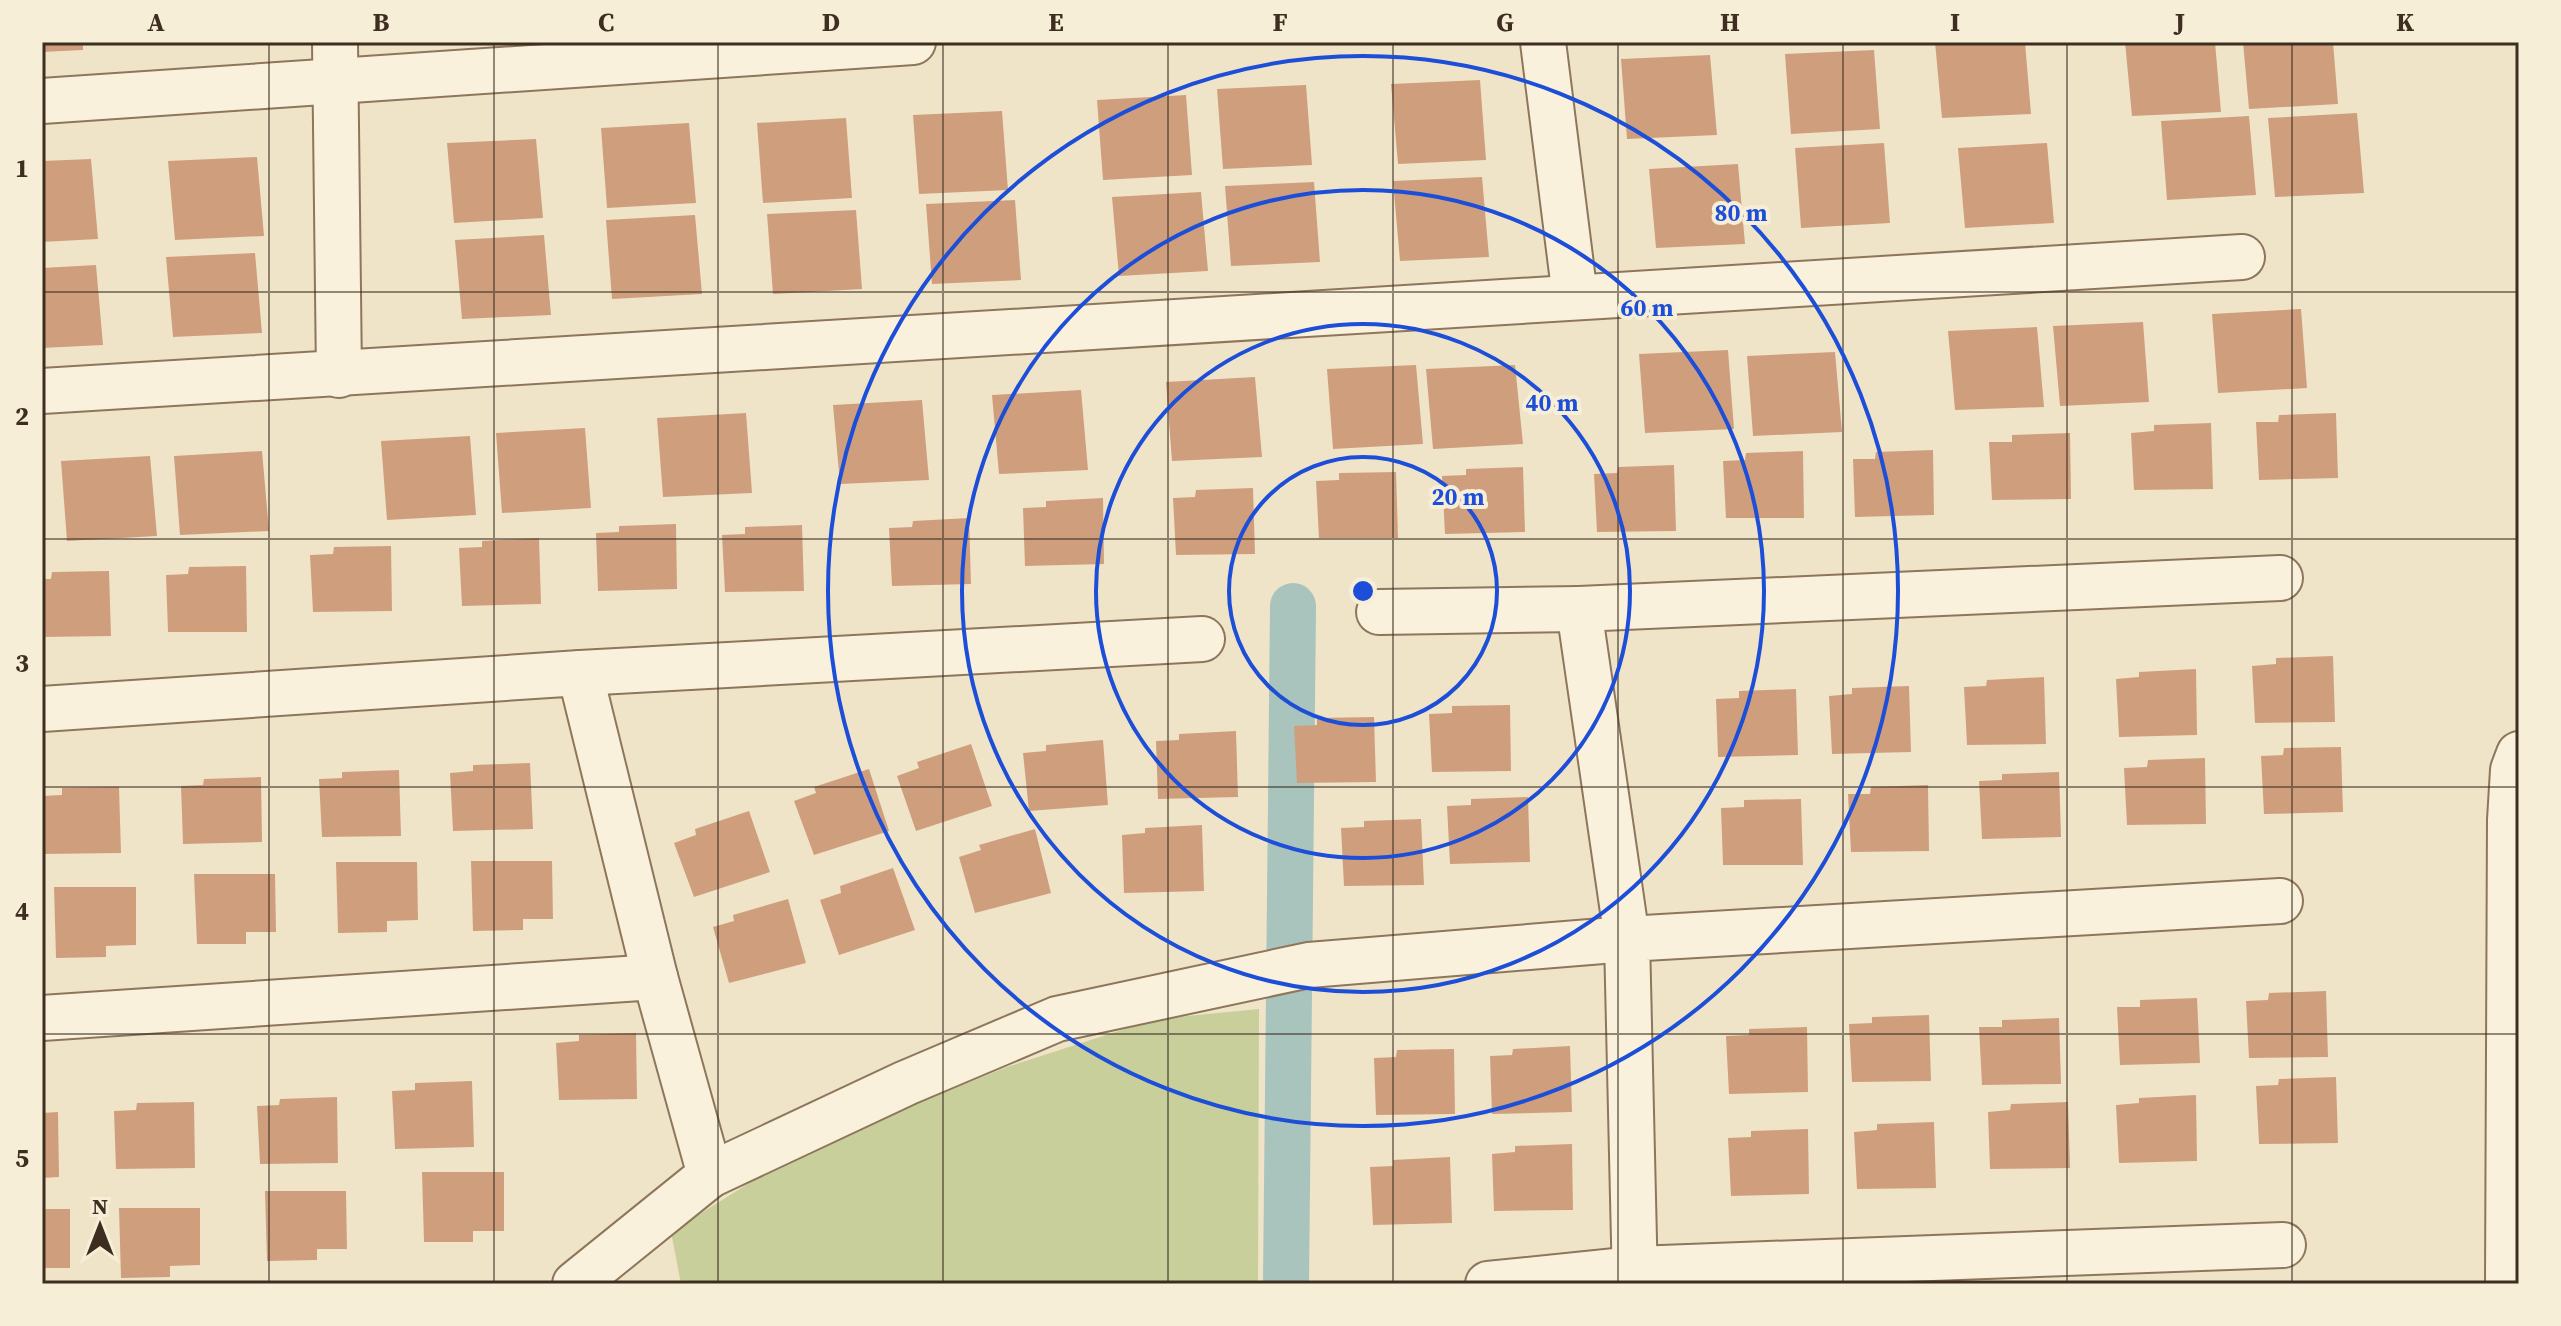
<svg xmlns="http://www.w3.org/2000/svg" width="2561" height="1326" viewBox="0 0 2561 1326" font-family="'Source Serif 4',serif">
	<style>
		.green { fill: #c9cf9b }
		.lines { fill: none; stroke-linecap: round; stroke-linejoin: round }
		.canal { stroke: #a9c4bc; stroke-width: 46 }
		.building { fill: #cf9f7d }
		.minor-casing { stroke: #8d765c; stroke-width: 48 }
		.minor { stroke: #faf1dc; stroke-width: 44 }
		.grid { fill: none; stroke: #3d2e20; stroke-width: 2; stroke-opacity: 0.55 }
		.ring { fill: none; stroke: #1d4ed8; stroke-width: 4 }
		.centre { fill: #1d4ed8; stroke: #f7eed8; stroke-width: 4 }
		.ring-label { font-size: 24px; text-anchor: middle; font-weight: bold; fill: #1d4ed8; stroke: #f7eed8; stroke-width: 8; stroke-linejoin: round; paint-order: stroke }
		.neatline { fill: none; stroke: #3d2e20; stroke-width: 3 }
		.grid-label { font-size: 26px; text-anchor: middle; font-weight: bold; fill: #3d2e20 }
	</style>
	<rect width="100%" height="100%" fill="#f0e4c8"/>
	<!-- green -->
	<path class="green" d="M1259,1009L1258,1284H681L671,1232L770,1170L884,1117L1007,1067L1156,1019Z"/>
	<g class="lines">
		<!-- canal -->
		<path class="canal" d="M1286,1284L1293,606"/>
	</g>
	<!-- building -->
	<g class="building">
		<path d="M42,42H83V50L42,52Z"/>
		<path d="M1935,42H2025L2031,114L1942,118Z"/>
		<path d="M2125,42H2215L2221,112L2132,116Z"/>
		<path d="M2243,42H2333L2338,104L2249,109Z"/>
		<path d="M1874,50L1880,129L1791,134L1785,54Z"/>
		<path d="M1710,55L1717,135L1627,139L1621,59Z"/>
		<path d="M1480,80L1486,160L1398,164L1391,84Z"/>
		<path d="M1306,85L1312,165L1223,169L1217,89Z"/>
		<path d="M1186,95L1192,175L1103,180L1097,100Z"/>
		<path d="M1002,111L1008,190L919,194L913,115Z"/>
		<path d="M2357,113L2364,193L2275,197L2268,118Z"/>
		<path d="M2249,116L2256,195L2167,200L2161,121Z"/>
		<path d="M846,118L852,198L763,203L757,123Z"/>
		<path d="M689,123L696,203L607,208L601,128Z"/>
		<path d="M536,139L543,218L454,223L447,143Z"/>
		<path d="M1884,143L1890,223L1801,228L1795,148Z"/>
		<path d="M2047,143L2054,223L1965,228L1958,148Z"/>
		<path d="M257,157L264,236L175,240L168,161Z"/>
		<path d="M91,159L98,239L42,242V161Z"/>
		<path d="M1738,164L1745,244L1656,248L1649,169Z"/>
		<path d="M1482,177L1489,257L1400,261L1393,181Z"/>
		<path d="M1314,182L1320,262L1231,266L1225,186Z"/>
		<path d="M1201,192L1208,271L1119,276L1112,197Z"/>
		<path d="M1015,200L1021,280L932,284L926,204Z"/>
		<path d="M856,210L862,289L773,294L767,214Z"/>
		<path d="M695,215L702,294L612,299L606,220Z"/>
		<path d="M544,235L551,315L462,319L455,240Z"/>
		<path d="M255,253L262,333L173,337L166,257Z"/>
		<path d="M96,265L103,345L42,348V268Z"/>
		<path d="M2301,309L2307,388L2218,393L2212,314Z"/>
		<path d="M2143,322L2149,402L2060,406L2053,326Z"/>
		<path d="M2037,327L2044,407L1955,410L1948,331Z"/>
		<path d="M1728,350L1734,429L1645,433L1639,354Z"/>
		<path d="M1835,352L1842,432L1753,436L1747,356Z"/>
		<path d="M1416,365L1423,444L1333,449L1327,369Z"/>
		<path d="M1515,365L1523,444L1433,449L1426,369Z"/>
		<path d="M1255,377L1262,457L1172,461L1166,382Z"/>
		<path d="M1081,390L1088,470L999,474L992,395Z"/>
		<path d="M922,400L929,480L840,484L833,405Z"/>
		<path d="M746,413L752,493L663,497L657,418Z"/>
		<path d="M2336,413L2338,478L2259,480L2256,422H2278L2279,415Z"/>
		<path d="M2211,423L2213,489L2134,490L2131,433L2154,431V425Z"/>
		<path d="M585,428L591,508L502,513L496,433Z"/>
		<path d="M2070,433L2071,499L1992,500L1989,442H2012V435Z"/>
		<path d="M470,436L476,515L387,520L381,441Z"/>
		<path d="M1933,450L1934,515L1855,517L1853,459H1875L1876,452Z"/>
		<path d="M262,451L269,531L180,535L174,456Z"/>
		<path d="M1803,451L1804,518H1726L1723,461L1745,460L1746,453Z"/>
		<path d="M150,456L157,536L67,541L61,461Z"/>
		<path d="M1674,465L1676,531L1597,532L1594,474L1617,473L1618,467Z"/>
		<path d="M1523,467L1525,532L1445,534L1442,476L1466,475V469Z"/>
		<path d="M1396,472L1398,538H1319L1316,481L1339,480V473Z"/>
		<path d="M1253,488L1255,554L1176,555L1173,498L1195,497L1196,490Z"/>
		<path d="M1103,498L1104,564L1025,566L1023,508L1046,507V501Z"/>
		<path d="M969,518L971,584L892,586L889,528L912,527L913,521Z"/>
		<path d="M676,524L677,589L598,591L596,533L619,532V526Z"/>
		<path d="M802,525L804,591L725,592L722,535L745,534V527Z"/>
		<path d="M539,538L541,604L462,606L459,548L482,547V541Z"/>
		<path d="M391,546L392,611L313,612L310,555L333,554L334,547Z"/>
		<path d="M246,566L247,632H168L166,575L188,574L189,567Z"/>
		<path d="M109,571L111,636L42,637V579H51L52,572Z"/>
		<path d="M2333,656L2335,722L2255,723L2252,666L2276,664V658Z"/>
		<path d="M2196,669L2197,735L2119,737L2116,679L2139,677V672Z"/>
		<path d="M2044,677L2046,744L1967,745L1964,687L1986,686L1987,680Z"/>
		<path d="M1909,686L1911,752L1832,754L1829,696L1852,694V688Z"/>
		<path d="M1796,689L1798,755L1718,757L1716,699L1739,698V691Z"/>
		<path d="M1510,705L1511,771L1432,772L1429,714L1452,713V706Z"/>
		<path d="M1374,717L1376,782L1297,783L1294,726L1317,725V718Z"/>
		<path d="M1236,731L1238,797L1158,799L1156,741L1179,740V734Z"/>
		<path d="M1103,740L1108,805L1029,811L1023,753L1046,751V745Z"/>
		<path d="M971,744L992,806L916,831L897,776L919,768L917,762Z"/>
		<path d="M2341,747L2343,812L2264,814L2261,756L2283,755L2284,748Z"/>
		<path d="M2205,758L2206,824L2127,825L2124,768L2147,767L2148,760Z"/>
		<path d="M530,763L533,829L453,831L450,773L473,771V765Z"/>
		<path d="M869,769L889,831L814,855L794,801L816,793L814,787Z"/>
		<path d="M399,770L401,836L322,837L319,779L342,778V772Z"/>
		<path d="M2059,772L2061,837L1982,839L1979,781L2002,780V774Z"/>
		<path d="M261,777L262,842L183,844L181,786L203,785L204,779Z"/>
		<path d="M1928,785L1929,851L1851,852L1848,794H1870L1871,787Z"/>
		<path d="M119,787L121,853L42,854V796L62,795V788Z"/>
		<path d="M1528,797L1530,862L1450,864L1447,806L1471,805V799Z"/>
		<path d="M1801,799L1803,865H1723L1721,808L1744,807V800Z"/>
		<path d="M749,811L770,872L694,897L674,843L696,835L695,829Z"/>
		<path d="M1421,819L1424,885L1344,886L1341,828L1364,827V821Z"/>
		<path d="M1202,825L1204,891L1124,893L1122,835L1145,833V828Z"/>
		<path d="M1035,829L1051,893L975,913L959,857L981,850L979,845Z"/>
		<path d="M471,861H552L553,919H523V930L473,931Z"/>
		<path d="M336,862H417L418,920L387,921V932L338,933Z"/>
		<path d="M893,868L915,930L839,955L820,900L841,893L840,886Z"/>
		<path d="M194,874H275L276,932H246V944H197Z"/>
		<path d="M54,887H136V945L106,946V957L56,958Z"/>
		<path d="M788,899L806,963L729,983L713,927L734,921L733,915Z"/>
		<path d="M2326,991L2328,1057L2249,1058L2246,1001L2268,1000L2269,993Z"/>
		<path d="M2197,998L2200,1063L2120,1065L2117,1007H2140V1000Z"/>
		<path d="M1929,1015L1931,1081L1852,1082L1849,1024L1872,1023V1017Z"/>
		<path d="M2059,1018L2061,1084L1982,1085L1979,1027H2002V1020Z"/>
		<path d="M1807,1027L1808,1092L1729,1094L1726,1036L1749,1035V1029Z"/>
		<path d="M636,1033L637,1099L559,1100L556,1043L579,1041V1035Z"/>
		<path d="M1570,1046L1572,1112L1492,1114L1490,1056L1512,1055L1513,1049Z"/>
		<path d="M1454,1049L1455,1114L1376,1115L1374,1058L1396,1057L1397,1050Z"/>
		<path d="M2336,1077L2338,1143L2259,1144L2256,1086L2278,1085L2279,1079Z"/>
		<path d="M472,1081L474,1147L395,1149L392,1091L415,1090V1083Z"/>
		<path d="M2196,1095L2197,1161L2119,1163L2116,1105L2139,1103V1098Z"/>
		<path d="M337,1097L338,1163L260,1164L257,1106L279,1105L280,1099Z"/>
		<path d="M194,1102L195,1168L116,1169L114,1111L136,1110L137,1103Z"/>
		<path d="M2068,1102L2070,1168L1990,1169L1988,1112L2010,1110L2011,1104Z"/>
		<path d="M58,1112L59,1177L42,1178V1113Z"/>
		<path d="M1934,1122L1936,1188L1857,1189L1854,1132L1877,1130V1124Z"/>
		<path d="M1808,1129L1809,1194L1731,1196L1728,1138L1751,1137V1131Z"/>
		<path d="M1572,1144L1573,1210L1494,1211L1492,1154L1515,1152V1146Z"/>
		<path d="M1450,1157L1452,1223L1373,1225L1370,1167L1393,1166V1160Z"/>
		<path d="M422,1172H504V1231H473V1242H424Z"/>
		<path d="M265,1191H346L347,1249H317V1260L267,1261Z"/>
		<path d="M119,1208H200V1265L170,1266V1277L121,1278Z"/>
		<rect x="42" y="1209" width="28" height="59"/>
	</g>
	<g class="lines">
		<!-- minor casing -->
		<g class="minor-casing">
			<g id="minor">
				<path d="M335,42L339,375"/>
				<path d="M1543,42L1575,297"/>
				<path d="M42,101L913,42"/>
				<path d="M42,391L2242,257"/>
				<path d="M1379,612L1579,609"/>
				<path d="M580,673L1202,639"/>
				<path d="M42,709L580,673L655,977"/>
				<path d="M42,1018L655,977L710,1175L575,1284"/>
				<path d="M710,1175L906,1083L1057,1019L1309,965L1627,939L1579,609L2280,578"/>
				<path d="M1488,1284L1635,1269L2283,1245"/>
				<path d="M1635,1284L1627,939L2280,901"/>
				<path d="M2508,1284L2510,820L2513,770L2519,754"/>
			</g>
		</g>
		<!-- minor -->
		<use href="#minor" class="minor"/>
	</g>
	<!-- grid -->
	<path class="grid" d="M269,42V1284M494,42V1284M718,42V1284M943,42V1284M1168,42V1284M1393,42V1284M1618,42V1284M1843,42V1284M2067,42V1284M2292,42V1284M42,292H2519M42,539H2519M42,787H2519M42,1034H2519"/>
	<!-- distance rings -->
	<g class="ring">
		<circle cx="1363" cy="591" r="134"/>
		<circle cx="1363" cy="591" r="267"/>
		<circle cx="1363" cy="591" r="401"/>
		<circle cx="1363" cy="591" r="535"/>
	</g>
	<circle cx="1363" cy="591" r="12" class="centre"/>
	<g class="ring-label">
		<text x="1741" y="221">80 m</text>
		<text x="1647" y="316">60 m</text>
		<text x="1552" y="411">40 m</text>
		<text x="1458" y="505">20 m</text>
	</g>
	<!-- border -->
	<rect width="2561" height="1326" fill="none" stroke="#f7eed8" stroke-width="88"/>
	<!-- north arrow -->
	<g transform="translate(100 1226)" stroke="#f7eed8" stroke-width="6" paint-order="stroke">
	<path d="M0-6L14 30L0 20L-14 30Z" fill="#3d2e20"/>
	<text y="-12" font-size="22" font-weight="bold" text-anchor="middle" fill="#3d2e20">N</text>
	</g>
	<rect x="44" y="44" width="2473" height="1238" class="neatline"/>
	<g class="grid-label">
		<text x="156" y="31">A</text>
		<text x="381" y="31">B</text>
		<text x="606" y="31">C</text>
		<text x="831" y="31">D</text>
		<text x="1056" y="31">E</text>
		<text x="1280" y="31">F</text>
		<text x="1505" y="31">G</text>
		<text x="1730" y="31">H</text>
		<text x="1955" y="31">I</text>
		<text x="2180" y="31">J</text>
		<text x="2405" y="31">K</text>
		<text x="22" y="177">1</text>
		<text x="22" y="425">2</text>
		<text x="22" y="672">3</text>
		<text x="22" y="920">4</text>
		<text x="22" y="1167">5</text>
	</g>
</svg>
